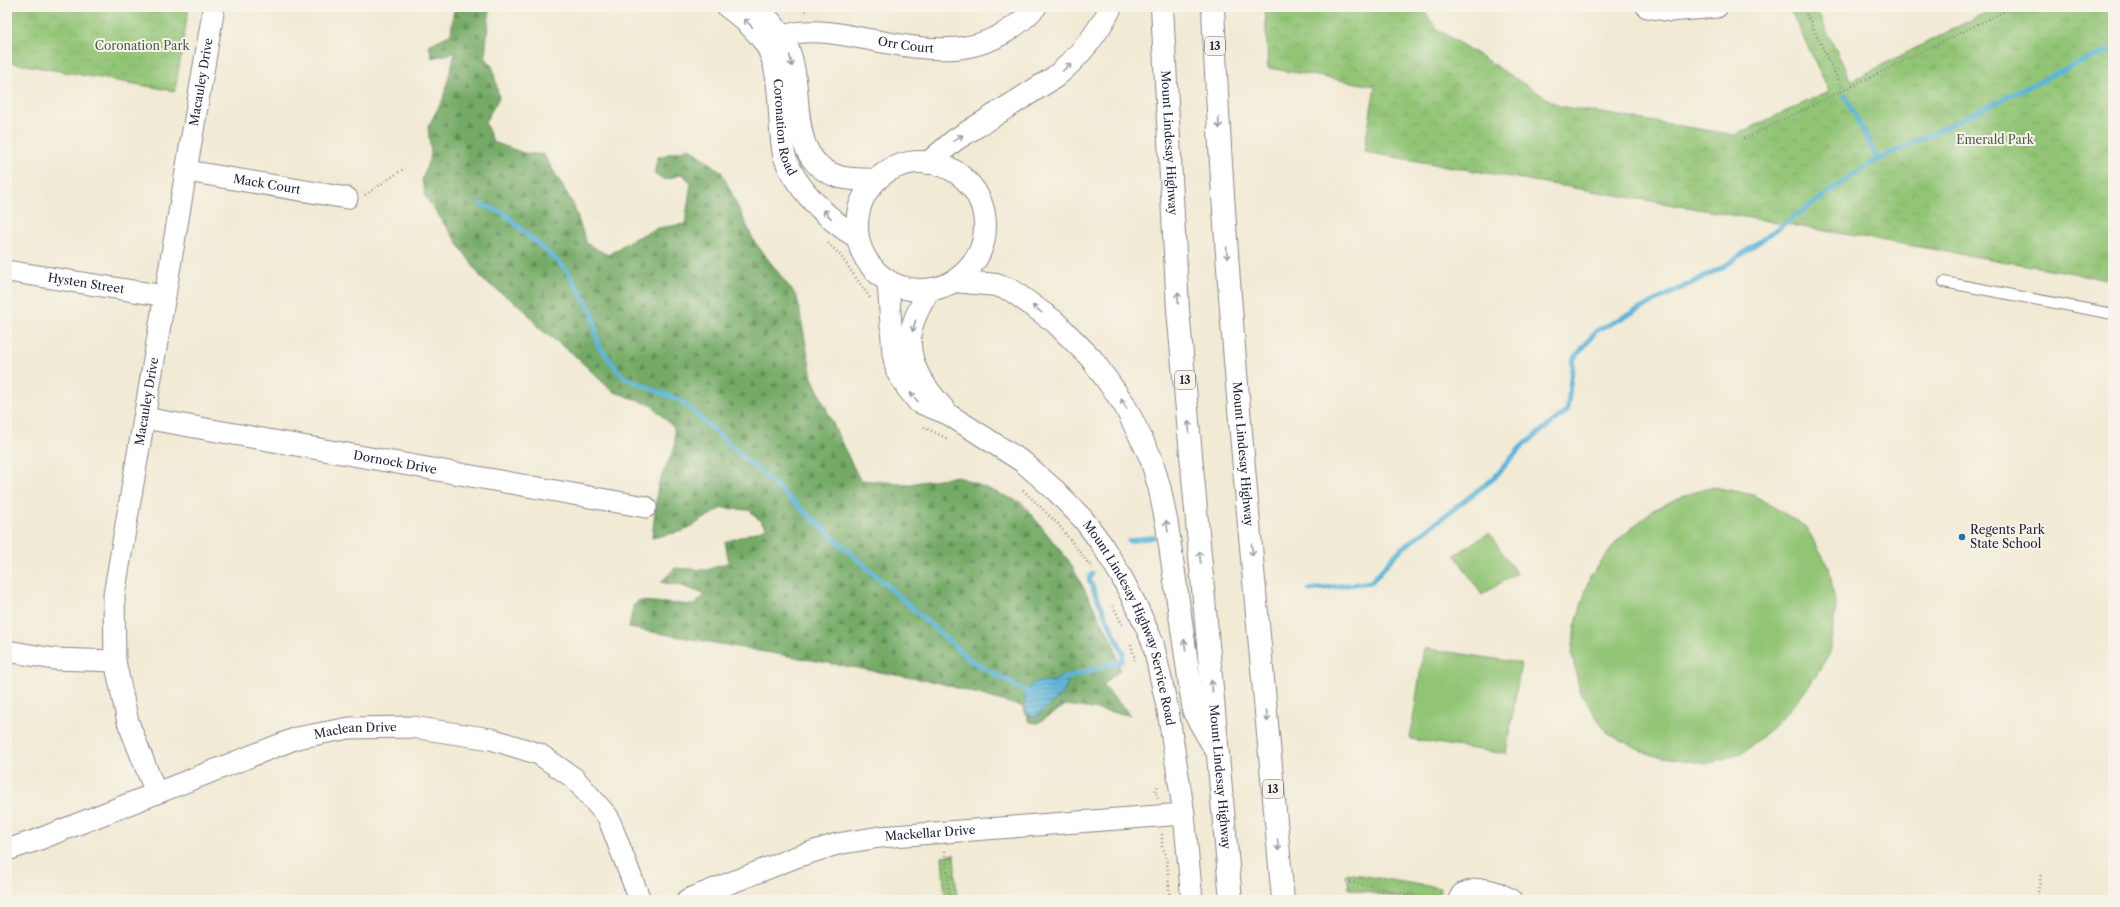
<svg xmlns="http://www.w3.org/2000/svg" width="2120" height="907" viewBox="0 0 2120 907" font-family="'Libre Caslon Text',serif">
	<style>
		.grass { fill: url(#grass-tufts); stroke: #5a7358 }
		.forest { fill: url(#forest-firs); stroke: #4b6650; fill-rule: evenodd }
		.park { fill: url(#park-crowns); stroke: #5a7358 }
		.pitch { fill: #91c475; stroke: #5a7358 }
		.water { fill: url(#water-rules); stroke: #3f6c8a }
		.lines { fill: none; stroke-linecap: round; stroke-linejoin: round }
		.stream { stroke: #5cb5da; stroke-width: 5 }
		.lane-casing { stroke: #8a8688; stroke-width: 12 }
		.street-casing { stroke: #8a8688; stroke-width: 23 }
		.secondary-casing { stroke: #8a8688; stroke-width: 24 }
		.highway-casing { stroke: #8a8688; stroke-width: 24 }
		.path { stroke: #8a8688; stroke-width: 2.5; stroke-dasharray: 1 3; stroke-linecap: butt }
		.lane { stroke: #fff; stroke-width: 10 }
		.street { stroke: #fff; stroke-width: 21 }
		.secondary { stroke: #fff; stroke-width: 22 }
		.highway { stroke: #fff; stroke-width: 22 }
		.oneway { stroke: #9c9ca7 }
		.poi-dot { fill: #1f6fb2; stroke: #f7f3e8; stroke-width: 1.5 }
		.labels { text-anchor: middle; stroke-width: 4; stroke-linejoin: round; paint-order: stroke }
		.shield { fill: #f7f3e8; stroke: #62616f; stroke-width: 1 }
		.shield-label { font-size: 11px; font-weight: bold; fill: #22223b }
		.street-label { font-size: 12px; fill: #22223b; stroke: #f7f3e8 }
		.park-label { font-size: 12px; fill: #495b4f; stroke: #f7f3e8 }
		.poi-label { font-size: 12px; fill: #22223b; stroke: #f7f3e8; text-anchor: start }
	</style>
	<defs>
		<pattern id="grass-tufts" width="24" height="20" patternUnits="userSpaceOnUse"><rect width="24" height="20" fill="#91c475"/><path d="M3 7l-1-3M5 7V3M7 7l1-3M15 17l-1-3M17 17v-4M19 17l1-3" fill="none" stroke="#7da866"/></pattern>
		<pattern id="forest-firs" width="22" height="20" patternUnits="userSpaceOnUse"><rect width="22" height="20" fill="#74aa66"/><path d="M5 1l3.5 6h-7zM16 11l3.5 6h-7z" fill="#5f8a55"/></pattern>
		<pattern id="park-crowns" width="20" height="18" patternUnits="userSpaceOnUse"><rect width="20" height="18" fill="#91c475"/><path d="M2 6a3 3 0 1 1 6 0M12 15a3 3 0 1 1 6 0" fill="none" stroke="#7da866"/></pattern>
		<pattern id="water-rules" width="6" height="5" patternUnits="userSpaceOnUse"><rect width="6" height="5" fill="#5cb5da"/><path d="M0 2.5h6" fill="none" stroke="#4c93b2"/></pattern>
	</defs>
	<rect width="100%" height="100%" fill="#f7f3e8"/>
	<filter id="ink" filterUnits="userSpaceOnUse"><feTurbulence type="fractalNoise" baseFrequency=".025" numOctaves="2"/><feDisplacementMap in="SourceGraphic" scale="8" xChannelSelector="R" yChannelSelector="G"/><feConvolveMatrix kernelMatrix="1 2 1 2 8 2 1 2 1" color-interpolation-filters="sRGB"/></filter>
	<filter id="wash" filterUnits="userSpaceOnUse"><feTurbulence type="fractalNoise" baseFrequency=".012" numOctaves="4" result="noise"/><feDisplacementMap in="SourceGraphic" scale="16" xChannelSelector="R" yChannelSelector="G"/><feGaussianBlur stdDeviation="0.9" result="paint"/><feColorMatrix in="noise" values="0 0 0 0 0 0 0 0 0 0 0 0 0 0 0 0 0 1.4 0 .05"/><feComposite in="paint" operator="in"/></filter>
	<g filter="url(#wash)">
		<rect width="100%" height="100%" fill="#f1ead4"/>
		<!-- grass -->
		<g class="grass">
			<path d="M954,854L957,900H945L942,856Z"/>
			<path d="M1347,873L1440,888L1439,900H1412L1349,889Z"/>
		</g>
		<!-- forest -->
		<path class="forest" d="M454,7H490L485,56L493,68L499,98L485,122L493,142L524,153L544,155L573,204L587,244L608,255L631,240L658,228L685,224L691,183L682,174L665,180L654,173L658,157L690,148L721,171L754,241L797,297L812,377L842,444L860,480L909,484L957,476L1022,503L1069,561L1114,644L1120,670L1103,685L1130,715L1066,705L1038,723L1029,722L1023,707L936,682L629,628L633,606L638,601L695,605L704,594L682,586L661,582L675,568L707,570L729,562L725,542L767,528L749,510L722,508L683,531L652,538L658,484L675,447L674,428L651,405L612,391L572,353L539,328L524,309L483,280L425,196L422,180L431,154L428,127L443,99L455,53L432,58L429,45L451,34ZM1042,681H1054L1064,694L1044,708L1037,717L1028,715Z"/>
		<!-- park -->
		<g class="park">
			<path d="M7,7H189L175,91L7,62Z"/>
			<path d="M1265,7H1422L1437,29L1559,106L1735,135L1829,91L1789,7H1815L1851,81L1996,7H2113V280L1364,152L1375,86L1268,68Z"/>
		</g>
		<!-- pitch -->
		<g class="pitch">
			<path d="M1714,487L1754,495L1806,527L1829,567L1836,607L1829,654L1809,686L1777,723L1746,751L1707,764L1651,755L1607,733L1580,692L1572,655L1575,626L1590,577L1618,540L1653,510L1685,495Z"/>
			<path d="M1489,533L1516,573L1482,595L1455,555Z"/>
			<path d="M1424,648L1521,663L1506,754L1410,739Z"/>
		</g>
		<!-- water -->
		<path class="water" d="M1063,676L1068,680C1066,697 1047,704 1037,717L1028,715C1022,702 1024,694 1033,683L1054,681Z"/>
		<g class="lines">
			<!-- stream -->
			<g class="stream">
				<path d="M1845,95L1878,160"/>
				<path d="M481,204L503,213L566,269L593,314L598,345L623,377L681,401L970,660L1031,694"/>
				<path d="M1129,541L1154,537"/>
				<path d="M1309,590L1371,582L1399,551L1494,478L1521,447L1567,411L1573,360L1596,331L1725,266L1869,164L2061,71L2113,49"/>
				<path d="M1060,681L1065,678L1122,661L1123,653L1089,580L1092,573"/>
			</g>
		</g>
	</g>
	<g filter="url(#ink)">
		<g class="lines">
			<!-- lane casing -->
			<g class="lane-casing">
				<path id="lane" d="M1944,282L2113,314"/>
			</g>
			<!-- street casing -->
			<g class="street-casing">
				<g id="street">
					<path d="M1647,7L1670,11L1717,7"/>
					<path id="s1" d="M767,44C776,40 785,35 795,33C815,30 836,33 855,37C925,49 981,66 1036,7"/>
					<path id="s2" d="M187,171L347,198"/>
					<path id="s3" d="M7,271L165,296"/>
					<path id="s4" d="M888,282L893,354L897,372L907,388L918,402L948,414L1023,462L1056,491L1083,519L1101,543L1121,576L1137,607L1153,643L1168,711L1184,814L1192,900"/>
					<path d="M929,290C923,302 915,314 912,327C904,362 925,387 946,411"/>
					<path id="s5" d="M144,418L646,507"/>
					<path d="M7,651L54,659L115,661"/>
					<path id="s6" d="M156,793L128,722L115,661L114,595L214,7"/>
					<path id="s7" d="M7,850L37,840L297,738L349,728L412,727L491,739L539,754L574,778L608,817L640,900"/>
					<path id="s8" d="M687,900L796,857L837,844L880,837L1184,814"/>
					<path d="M1459,900L1462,894C1482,886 1493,889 1511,900"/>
				</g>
			</g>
			<!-- secondary casing -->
			<g class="secondary-casing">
				<g id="secondary">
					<path id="s9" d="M728,7C742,18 755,28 765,43C784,71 777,121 784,154C793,186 829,221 857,237"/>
					<path d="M755,7C772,21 785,37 791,58C803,98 787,162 840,177C851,180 864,179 876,180"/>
					<circle cx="921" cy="226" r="64"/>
				</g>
			</g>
			<!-- highway casing -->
			<g class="highway-casing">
				<g id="highway">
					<path id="s10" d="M1162,7L1178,310L1231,900"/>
					<path id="s11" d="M1213,7C1225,305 1257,603 1283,900"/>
					<path d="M928,163L955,140L1055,77C1079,57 1097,35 1111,7"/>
					<path d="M955,281L996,285L1011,290L1029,303L1055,322L1091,358L1124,404L1151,458L1160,490L1167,525L1194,712L1214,747"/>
				</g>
			</g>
			<!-- path -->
			<g class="path">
				<path d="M785,7L807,11"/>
				<path d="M1803,7L1843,90"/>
				<path d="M1744,139L2013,7"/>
				<path d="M365,195L405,168"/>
				<path d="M828,243L840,255L870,298"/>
				<path d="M924,427L948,439"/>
				<path d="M1023,490L1058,524L1092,568"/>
				<path d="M1113,606L1123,626"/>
				<path d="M1131,644L1135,660"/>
				<path d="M1158,798L1155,791L1159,784"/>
				<path d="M1162,834V847L1165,852L1167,862L1170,900"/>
				<path d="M945,851L950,900"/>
				<path d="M1346,881L1432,900"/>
				<path d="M2037,900L2041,874"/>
			</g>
			<!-- lane -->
			<use href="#lane" class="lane"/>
			<!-- street -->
			<use href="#street" class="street"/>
			<!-- secondary -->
			<use href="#secondary" class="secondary"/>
			<!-- highway -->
			<use href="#highway" class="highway"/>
		</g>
		<!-- one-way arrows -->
		<defs><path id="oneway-shaft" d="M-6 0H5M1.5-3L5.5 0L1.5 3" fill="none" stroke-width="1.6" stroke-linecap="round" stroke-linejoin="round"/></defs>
		<g class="oneway">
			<use href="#oneway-shaft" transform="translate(748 23) rotate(-136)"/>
			<use href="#oneway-shaft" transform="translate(791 61) rotate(77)"/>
			<use href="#oneway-shaft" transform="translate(1067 67) rotate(-42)"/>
			<use href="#oneway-shaft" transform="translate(1219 123) rotate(86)"/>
			<use href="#oneway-shaft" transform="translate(958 138) rotate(-34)"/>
			<use href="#oneway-shaft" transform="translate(827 214) rotate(-133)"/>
			<use href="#oneway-shaft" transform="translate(1227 253) rotate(86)"/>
			<use href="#oneway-shaft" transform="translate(1178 298) rotate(-93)"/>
			<use href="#oneway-shaft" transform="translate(1037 309) rotate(-143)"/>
			<use href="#oneway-shaft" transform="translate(914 326) rotate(105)"/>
			<use href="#oneway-shaft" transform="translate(914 397) rotate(-130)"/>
			<use href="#oneway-shaft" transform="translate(1124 404) rotate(-120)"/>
			<use href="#oneway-shaft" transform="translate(1189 427) rotate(-95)"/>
			<use href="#oneway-shaft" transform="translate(1167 526) rotate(-100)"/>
			<use href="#oneway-shaft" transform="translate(1252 550) rotate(85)"/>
			<use href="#oneway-shaft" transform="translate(1200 557) rotate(-95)"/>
			<use href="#oneway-shaft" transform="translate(1185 645) rotate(-98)"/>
			<use href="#oneway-shaft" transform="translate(1212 686) rotate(-95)"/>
			<use href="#oneway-shaft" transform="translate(1267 716) rotate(85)"/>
			<use href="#oneway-shaft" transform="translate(1278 845) rotate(85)"/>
		</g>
	</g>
	<!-- markers -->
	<circle class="poi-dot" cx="1962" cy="537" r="4"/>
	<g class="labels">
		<!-- shield labels -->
		<g class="shield">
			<rect x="1205" y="37" width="20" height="18" rx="3"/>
			<rect x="1175" y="371" width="20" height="18" rx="3"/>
			<rect x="1263" y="780" width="20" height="18" rx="3"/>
		</g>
		<g class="shield-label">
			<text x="1215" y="50">13</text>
			<text x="1185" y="384">13</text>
			<text x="1273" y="793">13</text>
		</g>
		<!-- street labels -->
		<g class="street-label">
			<text dy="4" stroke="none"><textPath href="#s1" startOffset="142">Orr Court</textPath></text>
			<text dy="4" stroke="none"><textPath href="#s6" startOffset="725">Macauley Drive</textPath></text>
			<text dy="4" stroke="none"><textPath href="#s9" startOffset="139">Coronation Road</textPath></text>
			<text dy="4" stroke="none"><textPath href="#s10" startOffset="136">Mount Lindesay Highway</textPath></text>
			<text dy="4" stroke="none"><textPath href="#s2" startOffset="81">Mack Court</textPath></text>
			<text dy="4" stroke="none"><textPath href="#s3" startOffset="80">Hysten Street</textPath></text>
			<text dy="4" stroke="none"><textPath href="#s6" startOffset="401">Macauley Drive</textPath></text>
			<text dy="4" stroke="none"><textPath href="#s11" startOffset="448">Mount Lindesay Highway</textPath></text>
			<text dy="4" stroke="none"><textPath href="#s5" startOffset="255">Dornock Drive</textPath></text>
			<text dy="4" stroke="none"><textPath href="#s4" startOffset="447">Mount Lindesay Highway Service Road</textPath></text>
			<text dy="4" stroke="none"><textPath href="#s7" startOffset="370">Maclean Drive</textPath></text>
			<text dy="4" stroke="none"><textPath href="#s10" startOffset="772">Mount Lindesay Highway</textPath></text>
			<text dy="4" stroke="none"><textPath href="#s8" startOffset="254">Mackellar Drive</textPath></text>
		</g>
		<!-- park labels -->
		<g class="park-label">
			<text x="142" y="50">Coronation Park</text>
			<text x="1995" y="144">Emerald Park</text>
		</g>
		<!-- poi labels -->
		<g class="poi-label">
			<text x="1970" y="534">Regents Park<tspan x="1970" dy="14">State School</tspan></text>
		</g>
	</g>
	<!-- margin -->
	<rect width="2120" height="907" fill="none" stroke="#f7f3e8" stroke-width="24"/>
</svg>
